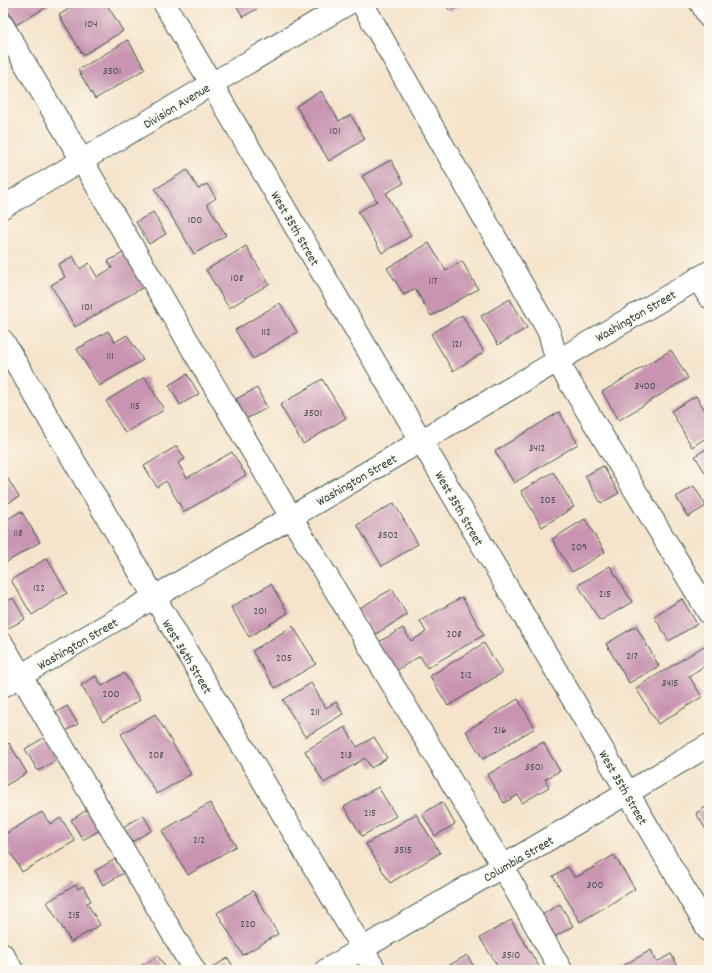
<svg xmlns="http://www.w3.org/2000/svg" width="712" height="973" viewBox="0 0 712 973" font-family="Dekko,sans-serif">
	<style>
		.building { fill: #c894b1 }
		.lines { fill: none; stroke-linecap: round; stroke-linejoin: round }
		.minor-casing { stroke: #3f564b; stroke-width: 24 }
		.minor { stroke: #fff; stroke-width: 22 }
		.labels { text-anchor: middle; stroke-width: 3; stroke-linejoin: round; paint-order: stroke }
		.number-label { font-size: 11px; fill: #495353 }
		.street-label { font-size: 13px; fill: #1f3d34; stroke: #fbf7ec }
	</style>
	<rect width="100%" height="100%" fill="#fbf7ec"/>
	<filter id="ink" filterUnits="userSpaceOnUse"><feTurbulence type="fractalNoise" baseFrequency=".025" numOctaves="2"/><feDisplacementMap in="SourceGraphic" scale="8" xChannelSelector="R" yChannelSelector="G"/><feConvolveMatrix kernelMatrix="1 2 1 2 8 2 1 2 1" color-interpolation-filters="sRGB"/></filter>
	<filter id="wash" filterUnits="userSpaceOnUse"><feTurbulence type="fractalNoise" baseFrequency=".012" numOctaves="4" result="noise"/><feDisplacementMap in="SourceGraphic" scale="16" xChannelSelector="R" yChannelSelector="G"/><feGaussianBlur stdDeviation="0.9" result="paint"/><feColorMatrix in="noise" values="0 0 0 0 0 0 0 0 0 0 0 0 0 0 0 0 0 1.4 0 .05"/><feComposite in="paint" operator="in"/></filter>
	<g filter="url(#wash)">
		<rect width="100%" height="100%" fill="#f5e4cb"/>
		<g id="blocks">
			<!-- building -->
			<g class="building">
				<path d="M3,3H49L50,5L16,25Z"/>
				<path d="M78,3H106L123,31L83,55L59,15Z"/>
				<path d="M235,3H267L243,17Z"/>
				<path d="M445,3H465L450,11Z"/>
				<path d="M128,40L145,69L95,99L78,70Z"/>
				<path d="M321,91L339,121L351,115L365,139L329,161L296,106Z"/>
				<path d="M391,160L404,183L386,193L411,236L382,253L358,212L377,201L362,176Z"/>
				<path d="M187,170L198,189L207,184L216,198L207,204L226,235L194,254L155,189Z"/>
				<path d="M153,212L166,234L149,244L136,222Z"/>
				<path d="M429,243L446,271L462,261L478,289L431,316L415,289L404,295L387,268Z"/>
				<path d="M246,246L269,284L229,308L206,270Z"/>
				<path d="M127,251L147,285L75,327L51,285L65,277L58,265L73,256L80,269L89,263L97,277L112,268L108,261Z"/>
				<path d="M510,299L527,328L498,345L481,316Z"/>
				<path d="M280,303L297,332L253,359L235,330Z"/>
				<path d="M462,315L484,352L453,371L431,334Z"/>
				<path d="M108,331L115,342L127,335L143,360L99,386L77,349Z"/>
				<path d="M671,350L688,378L619,420L602,392Z"/>
				<path d="M187,374L199,394L180,405L169,385Z"/>
				<path d="M145,377L164,410L125,433L106,401Z"/>
				<path d="M322,379L346,418L303,444L280,405Z"/>
				<path d="M257,388L267,408L246,419L236,399Z"/>
				<path d="M696,396L709,417V436L692,447L671,411Z"/>
				<path d="M559,412L578,444L514,483L495,451Z"/>
				<path d="M177,446L185,459L178,463L187,478L232,452L246,475L184,512L166,481L157,487L144,466Z"/>
				<path d="M709,447V479L695,456Z"/>
				<path d="M603,466L619,493L601,503L585,476Z"/>
				<path d="M3,471L19,497L3,506Z"/>
				<path d="M553,472L574,507L542,527L521,491Z"/>
				<path d="M694,486L706,506L688,517L676,497Z"/>
				<path d="M394,503L418,544L382,566L357,525Z"/>
				<path d="M21,511L40,542L5,563L3,560V522Z"/>
				<path d="M585,519L605,552L572,572L552,539Z"/>
				<path d="M47,558L67,593L32,615L11,580Z"/>
				<path d="M610,566L632,602L600,621L578,585Z"/>
				<path d="M271,584L288,613L249,637L231,607Z"/>
				<path d="M392,589L407,615L374,635L358,609Z"/>
				<path d="M462,597L484,635L427,668L420,656L394,672L377,643L403,628L411,641L426,632L420,621Z"/>
				<path d="M13,598L25,619L7,629L3,622V603Z"/>
				<path d="M682,599L697,624L669,641L654,616Z"/>
				<path d="M293,626L316,664L275,688L252,651Z"/>
				<path d="M636,626L659,666L629,683L606,644Z"/>
				<path d="M484,643L502,673L448,706L430,676Z"/>
				<path d="M704,646L709,655V663L689,676L702,697L658,724L636,688Z"/>
				<path d="M124,673L140,700L103,722L81,685L96,676L102,686Z"/>
				<path d="M311,683L326,708L336,702L343,714L305,737L283,700Z"/>
				<path d="M518,699L535,728L483,759L466,731Z"/>
				<path d="M67,706L78,724L66,731L55,713Z"/>
				<path d="M155,714L191,774L157,794L121,734Z"/>
				<path d="M345,727L357,747L374,737L387,758L371,768L365,758L324,783L305,751Z"/>
				<path d="M45,737L58,759L38,771L25,749Z"/>
				<path d="M543,742L560,771L545,779L549,787L522,803L518,795L504,803L487,775Z"/>
				<path d="M9,743L27,773L3,787V747Z"/>
				<path d="M378,787L396,816L362,836L344,807Z"/>
				<path d="M442,802L455,824L435,836L422,814Z"/>
				<path d="M210,803L236,846L188,875L162,831Z"/>
				<path d="M709,805V835L696,813Z"/>
				<path d="M90,808L102,829L83,840L71,820Z"/>
				<path d="M42,812L50,824L61,818L75,841L22,872L3,840V835Z"/>
				<path d="M416,814L440,853L390,883L366,844Z"/>
				<path d="M143,815L152,830L132,842L123,827Z"/>
				<path d="M614,855L635,889L580,922L553,876L568,867L575,878Z"/>
				<path d="M115,859L124,873L103,885L95,871Z"/>
				<path d="M76,885L78,889L83,886L91,901L87,903L100,925L71,942L47,902Z"/>
				<path d="M253,891L278,934L243,955L217,913Z"/>
				<path d="M560,904L573,926L553,938L540,916Z"/>
				<path d="M511,920L541,970H500L480,938Z"/>
				<path d="M651,950L657,962L671,954L680,970H620L619,968Z"/>
				<path d="M467,955L476,970H441Z"/>
				<path d="M158,956L167,970H139L138,968Z"/>
				<path d="M228,958L235,970H208Z"/>
			</g>
		</g>
	</g>
	<g filter="url(#ink)">
		<use href="#blocks" fill-opacity="0" stroke="#3f564b" stroke-width="1"/>
		<g class="lines">
			<!-- minor casing -->
			<g class="minor-casing">
				<g id="minor">
					<path d="M164,3L709,931"/>
					<path d="M362,3L549,332L557,361L709,613"/>
					<path d="M701,3L709,17"/>
					<path d="M3,26L291,517L494,852L561,970"/>
					<path d="M3,207L349,3"/>
					<path d="M698,278L709,297"/>
					<path d="M3,341L375,970"/>
					<path d="M3,645L194,970"/>
					<path d="M3,686L709,272"/>
					<path d="M3,955L12,970"/>
					<path d="M326,970L709,745"/>
				</g>
			</g>
			<!-- minor -->
			<use href="#minor" class="minor"/>
		</g>
	</g>
	<g class="labels">
		<!-- number labels -->
		<g class="number-label">
			<text x="91" y="27">104</text>
			<text x="112" y="74">3501</text>
			<text x="335" y="134">101</text>
			<text x="195" y="223">100</text>
			<text x="237" y="281">108</text>
			<text x="433" y="284">117</text>
			<text x="87" y="310">101</text>
			<text x="266" y="335">112</text>
			<text x="457" y="347">121</text>
			<text x="110" y="359">111</text>
			<text x="645" y="389">3400</text>
			<text x="135" y="409">115</text>
			<text x="313" y="416">3501</text>
			<text x="537" y="451">3412</text>
			<text x="548" y="503">205</text>
			<text x="18" y="536">118</text>
			<text x="388" y="538">3502</text>
			<text x="579" y="550">209</text>
			<text x="39" y="591">122</text>
			<text x="605" y="597">215</text>
			<text x="260" y="614">201</text>
			<text x="454" y="637">208</text>
			<text x="632" y="659">217</text>
			<text x="284" y="661">205</text>
			<text x="466" y="678">212</text>
			<text x="670" y="686">3415</text>
			<text x="111" y="697">200</text>
			<text x="315" y="715">211</text>
			<text x="500" y="733">216</text>
			<text x="156" y="758">208</text>
			<text x="346" y="758">213</text>
			<text x="534" y="770">3501</text>
			<text x="370" y="816">215</text>
			<text x="199" y="843">212</text>
			<text x="403" y="853">3515</text>
			<text x="595" y="888">300</text>
			<text x="74" y="918">215</text>
			<text x="248" y="927">220</text>
			<text x="511" y="958">3510</text>
		</g>
		<!-- street labels -->
		<g class="street-label">
			<text transform="translate(176 105) rotate(-31)" y="5">Division Avenue</text>
			<text transform="translate(296 228) rotate(60)" y="5">West 35th Street</text>
			<text transform="translate(635 315) rotate(-30)" y="5">Washington Street</text>
			<text transform="translate(356 479) rotate(-30)" y="5">Washington Street</text>
			<text transform="translate(460 508) rotate(60)" y="5">West 35th Street</text>
			<text transform="translate(77 643) rotate(-30)" y="5">Washington Street</text>
			<text transform="translate(188 656) rotate(59)" y="5">West 36th Street</text>
			<text transform="translate(624 787) rotate(60)" y="5">West 35th Street</text>
			<text transform="translate(518 858) rotate(-30)" y="5">Columbia Street</text>
		</g>
	</g>
	<!-- margin -->
	<rect width="712" height="973" fill="none" stroke="#fbf7ec" stroke-width="16"/>
</svg>
